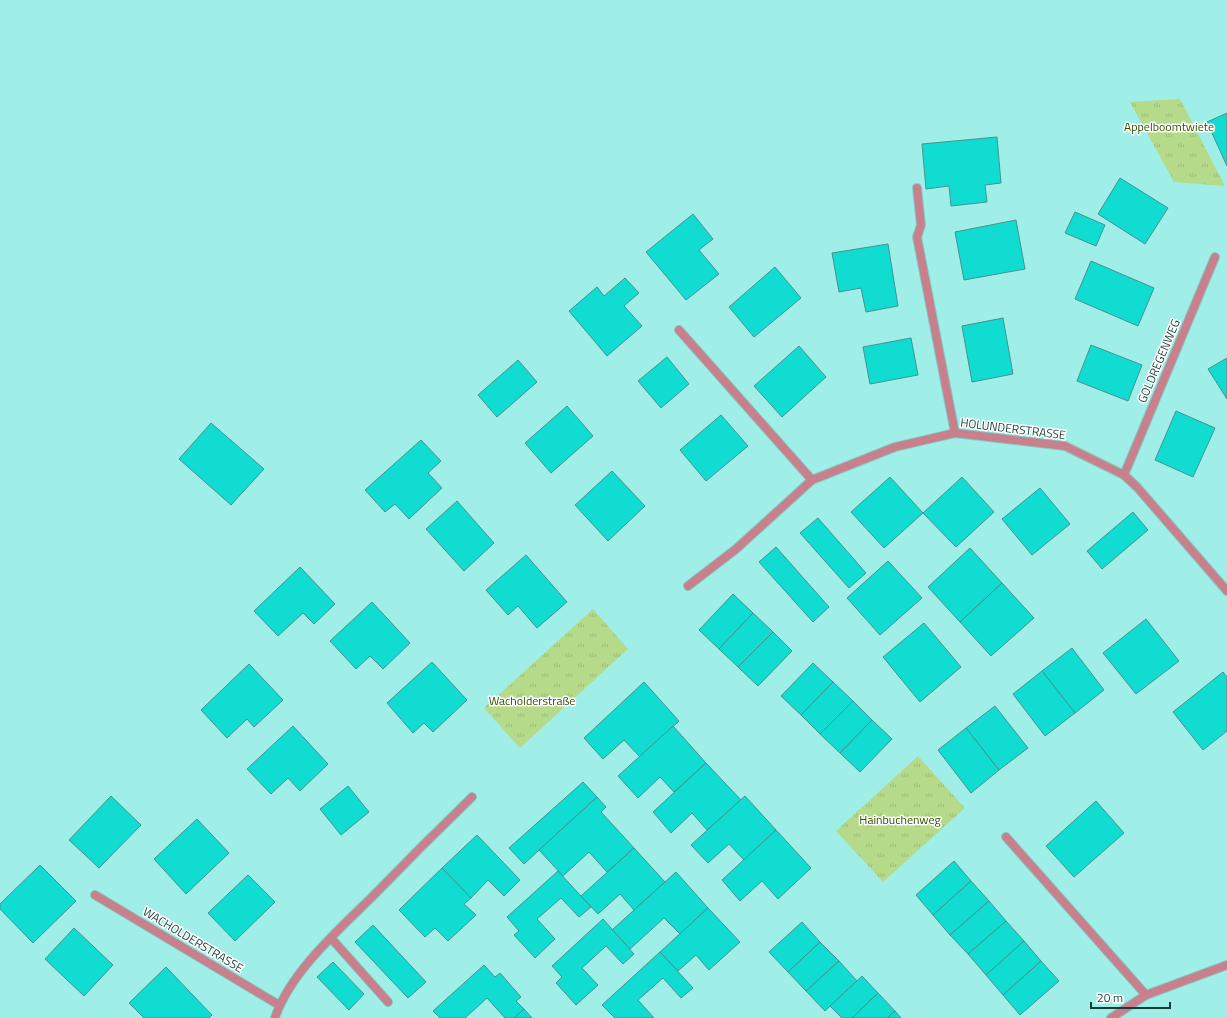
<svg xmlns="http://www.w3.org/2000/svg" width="1227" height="1018" viewBox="0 0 1227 1018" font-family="'Titillium Web',sans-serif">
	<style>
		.park { fill: url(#park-tufts) }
		.building { fill: #11dcd2; stroke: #44948e }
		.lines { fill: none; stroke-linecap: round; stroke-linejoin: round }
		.service-casing { stroke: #84cbc5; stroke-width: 10 }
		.minor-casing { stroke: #84cbc5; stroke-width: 10 }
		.service { stroke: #c8818c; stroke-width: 8 }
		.minor { stroke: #c8818c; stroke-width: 8 }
		.labels { text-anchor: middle; stroke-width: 3; stroke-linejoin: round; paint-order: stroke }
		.park-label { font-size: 12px; fill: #324d00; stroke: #fff }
		.street-label { font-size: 12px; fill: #1a3c39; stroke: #fff }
	</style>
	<defs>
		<pattern id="park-tufts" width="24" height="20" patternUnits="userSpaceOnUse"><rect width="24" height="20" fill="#b5da89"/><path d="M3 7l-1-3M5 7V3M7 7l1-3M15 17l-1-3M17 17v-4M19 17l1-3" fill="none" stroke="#9bbc77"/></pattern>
	</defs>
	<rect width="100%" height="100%" fill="#9fefe8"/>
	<!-- park -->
	<g class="park">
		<path d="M1180,99L1225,186L1174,182L1130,102Z"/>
		<path d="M593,609L628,649L520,748L484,708Z"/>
		<path d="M918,756L965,808L883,882L836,831Z"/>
	</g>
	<!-- building -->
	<g class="building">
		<path d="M1227,113V166L1207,122Z"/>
		<path d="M997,137L1001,183L985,185L987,202L951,206L949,186L926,189L922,144Z"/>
		<path d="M1120,178L1168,208L1145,244L1098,214Z"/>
		<path d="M1075,212L1105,225L1096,246L1065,233Z"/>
		<path d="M693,214L713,239L699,250L719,274L686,300L646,252Z"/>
		<path d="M1016,220L1025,269L964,280L955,232Z"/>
		<path d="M888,244L898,306L866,312L861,288L839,292L832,253Z"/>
		<path d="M1091,261L1154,288L1138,326L1075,299Z"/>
		<path d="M775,267L801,298L754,337L729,307Z"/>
		<path d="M625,278L639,293L624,306L642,326L607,356L569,311L597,287L604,296Z"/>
		<path d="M1003,318L1013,374L972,382L962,326Z"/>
		<path d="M911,338L918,375L870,384L863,347Z"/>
		<path d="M1091,345L1142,365L1128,401L1077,381Z"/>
		<path d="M799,346L826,377L782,417L754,386Z"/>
		<path d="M667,357L689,384L661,408L638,381Z"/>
		<path d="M1227,358V399L1208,369Z"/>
		<path d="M518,360L537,382L497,417L478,395Z"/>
		<path d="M567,406L593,436L551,473L525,443Z"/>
		<path d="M1176,411L1215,428L1193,477L1155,460Z"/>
		<path d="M721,415L748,446L706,481L680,450Z"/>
		<path d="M211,423L264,469L231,505L179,459Z"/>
		<path d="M421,440L441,461L428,473L442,488L409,519L395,504L385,512L365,490Z"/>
		<path d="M612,471L645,506L608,541L575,505Z"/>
		<path d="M890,477L923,513L884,548L851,512Z"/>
		<path d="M962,477L994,512L956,547L923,513Z"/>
		<path d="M1040,488L1070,524L1032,555L1002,519Z"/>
		<path d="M457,501L494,543L464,571L426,529Z"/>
		<path d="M1133,512L1148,530L1102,569L1087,551Z"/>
		<path d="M818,518L866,573L849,588L800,533Z"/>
		<path d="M776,547L829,607L813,622L759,562Z"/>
		<path d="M970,548L1002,583L960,622L928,587Z"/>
		<path d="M526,555L567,602L537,628L518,606L508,615L486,590Z"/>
		<path d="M888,561L922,598L880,635L847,598Z"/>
		<path d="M300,567L335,604L314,624L303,613L278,636L254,611Z"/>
		<path d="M1002,583L1034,618L991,656L960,622Z"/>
		<path d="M733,594L753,613L719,649L699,630Z"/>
		<path d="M372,602L410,643L383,669L370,656L356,669L330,641Z"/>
		<path d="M753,613L773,632L738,667L719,649Z"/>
		<path d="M1146,619L1179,661L1136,694L1103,653Z"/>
		<path d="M924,623L961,667L920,702L883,657Z"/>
		<path d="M773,632L792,651L758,686L738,667Z"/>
		<path d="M1072,648L1104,690L1075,713L1042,671Z"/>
		<path d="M432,662L467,700L433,732L424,723L413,733L387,703Z"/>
		<path d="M813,663L833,682L801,715L781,696Z"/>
		<path d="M249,664L283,700L254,727L247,719L227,738L201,710Z"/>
		<path d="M1042,671L1075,713L1045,736L1013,694Z"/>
		<path d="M1223,672L1227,677V731L1203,750L1173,712Z"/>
		<path d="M644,682L679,721L640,757L624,740L603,759L584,738Z"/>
		<path d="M833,682L853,701L820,734L801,715Z"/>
		<path d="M853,701L872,720L840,753L820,734Z"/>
		<path d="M995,706L1028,748L999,770L966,728Z"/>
		<path d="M872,720L892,739L860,772L840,753Z"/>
		<path d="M293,726L328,764L300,791L288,778L271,794L247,769Z"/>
		<path d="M673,726L706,763L674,792L660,777L638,798L618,776Z"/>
		<path d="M966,728L999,770L971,793L938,750Z"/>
		<path d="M706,763L741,800L707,830L692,813L671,833L653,812Z"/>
		<path d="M583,782L597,797L524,864L509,848Z"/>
		<path d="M348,786L369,812L341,835L320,809Z"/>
		<path d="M111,796L141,825L99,868L69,840Z"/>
		<path d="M745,796L776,830L744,860L729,844L708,863L691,845Z"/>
		<path d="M597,797L606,807L601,812L634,848L607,872L589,852L563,876L539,850Z"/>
		<path d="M1096,801L1124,833L1074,877L1046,846Z"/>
		<path d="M197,819L229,853L186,894L154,859Z"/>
		<path d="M776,830L811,868L778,899L762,881L740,901L722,880Z"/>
		<path d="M477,835L520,880L504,896L488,880L471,898L442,868Z"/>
		<path d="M634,848L665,882L634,910L620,894L598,914L581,896Z"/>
		<path d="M954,861L971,881L933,915L916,895Z"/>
		<path d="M40,865L76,901L33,943L0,909V904Z"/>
		<path d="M442,868L471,898L464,904L476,915L448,941L435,928L425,937L399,910Z"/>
		<path d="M558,871L591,907L579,917L561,898L537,919L555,939L535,958L514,935L519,931L507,917Z"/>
		<path d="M676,872L708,908L680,934L664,918L630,949L612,930Z"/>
		<path d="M248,875L275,902L235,941L208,913Z"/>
		<path d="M971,881L989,901L950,935L933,915Z"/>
		<path d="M989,901L1006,921L968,954L950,935Z"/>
		<path d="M708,908L740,942L709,970L696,955L678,971L660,952Z"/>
		<path d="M603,919L634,954L623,964L606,946L582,968L598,985L576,1005L556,983L562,977L552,966Z"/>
		<path d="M1006,921L1024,941L986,975L968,954Z"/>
		<path d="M802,922L820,942L788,972L769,952Z"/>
		<path d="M373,925L426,982L408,998L355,942Z"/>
		<path d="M74,928L113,965L84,996L45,959Z"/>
		<path d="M1024,941L1041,961L1003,995L986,975Z"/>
		<path d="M820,942L839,961L806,991L788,972Z"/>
		<path d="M660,952L693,988L681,998L663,978L638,1000L654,1018H615L602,1005Z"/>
		<path d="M839,961L857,981L825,1011L806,991Z"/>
		<path d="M1041,961L1059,981L1020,1015L1003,995Z"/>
		<path d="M333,962L364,994L349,1010L317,977Z"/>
		<path d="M484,965L495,977L500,973L521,997L516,1001L524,1009L514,1018H505L487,998L465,1018H440L433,1011Z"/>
		<path d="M166,967L212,1015L209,1018H144L129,1003Z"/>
		<path d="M862,976L878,993L852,1018H842L830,1006Z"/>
		<path d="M878,993L895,1011L887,1018H852Z"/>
		<path d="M524,1009L532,1018H514Z"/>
		<path d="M895,1011L901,1018H887Z"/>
	</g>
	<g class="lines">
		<!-- service casing -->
		<g class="service-casing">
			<g id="service">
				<path d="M917,188L921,225L917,237L955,433"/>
				<path d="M679,330L812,480"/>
				<path d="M1006,837L1146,995"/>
				<path d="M95,895L279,1005"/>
				<path d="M331,938L388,1002"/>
			</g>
		</g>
		<!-- minor casing -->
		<g class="minor-casing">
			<g id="minor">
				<path d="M1124,475L1215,257"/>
				<path d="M688,586L736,549L812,480L895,447L955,433L1065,446L1124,475L1137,487L1227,591"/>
				<path d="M275,1018C289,974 338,930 371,898C404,864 438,830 472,797"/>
				<path d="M1111,1018L1146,995L1227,965"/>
			</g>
		</g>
		<!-- service -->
		<use href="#service" class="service"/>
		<!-- minor -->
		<use href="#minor" class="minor"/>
	</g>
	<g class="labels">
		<!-- park labels -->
		<g class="park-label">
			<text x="1169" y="131">Appelboomtwiete</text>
			<text x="532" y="705">Wacholderstraße</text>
			<text x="900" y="824">Hainbuchenweg</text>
		</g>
		<!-- street labels -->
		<g class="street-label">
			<text transform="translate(1159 361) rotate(-67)" y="4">GOLDREGENWEG</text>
			<text transform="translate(1013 429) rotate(7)" y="4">HOLUNDERSTRASSE</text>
			<text transform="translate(193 940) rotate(31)" y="4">WACHOLDERSTRASSE</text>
		</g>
	</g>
	<!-- scale -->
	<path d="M1091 1002v6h79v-6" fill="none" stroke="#1a3c39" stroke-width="2"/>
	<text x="1097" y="1002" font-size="12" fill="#1a3c39" stroke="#ffffff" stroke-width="3" paint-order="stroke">20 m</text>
</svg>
